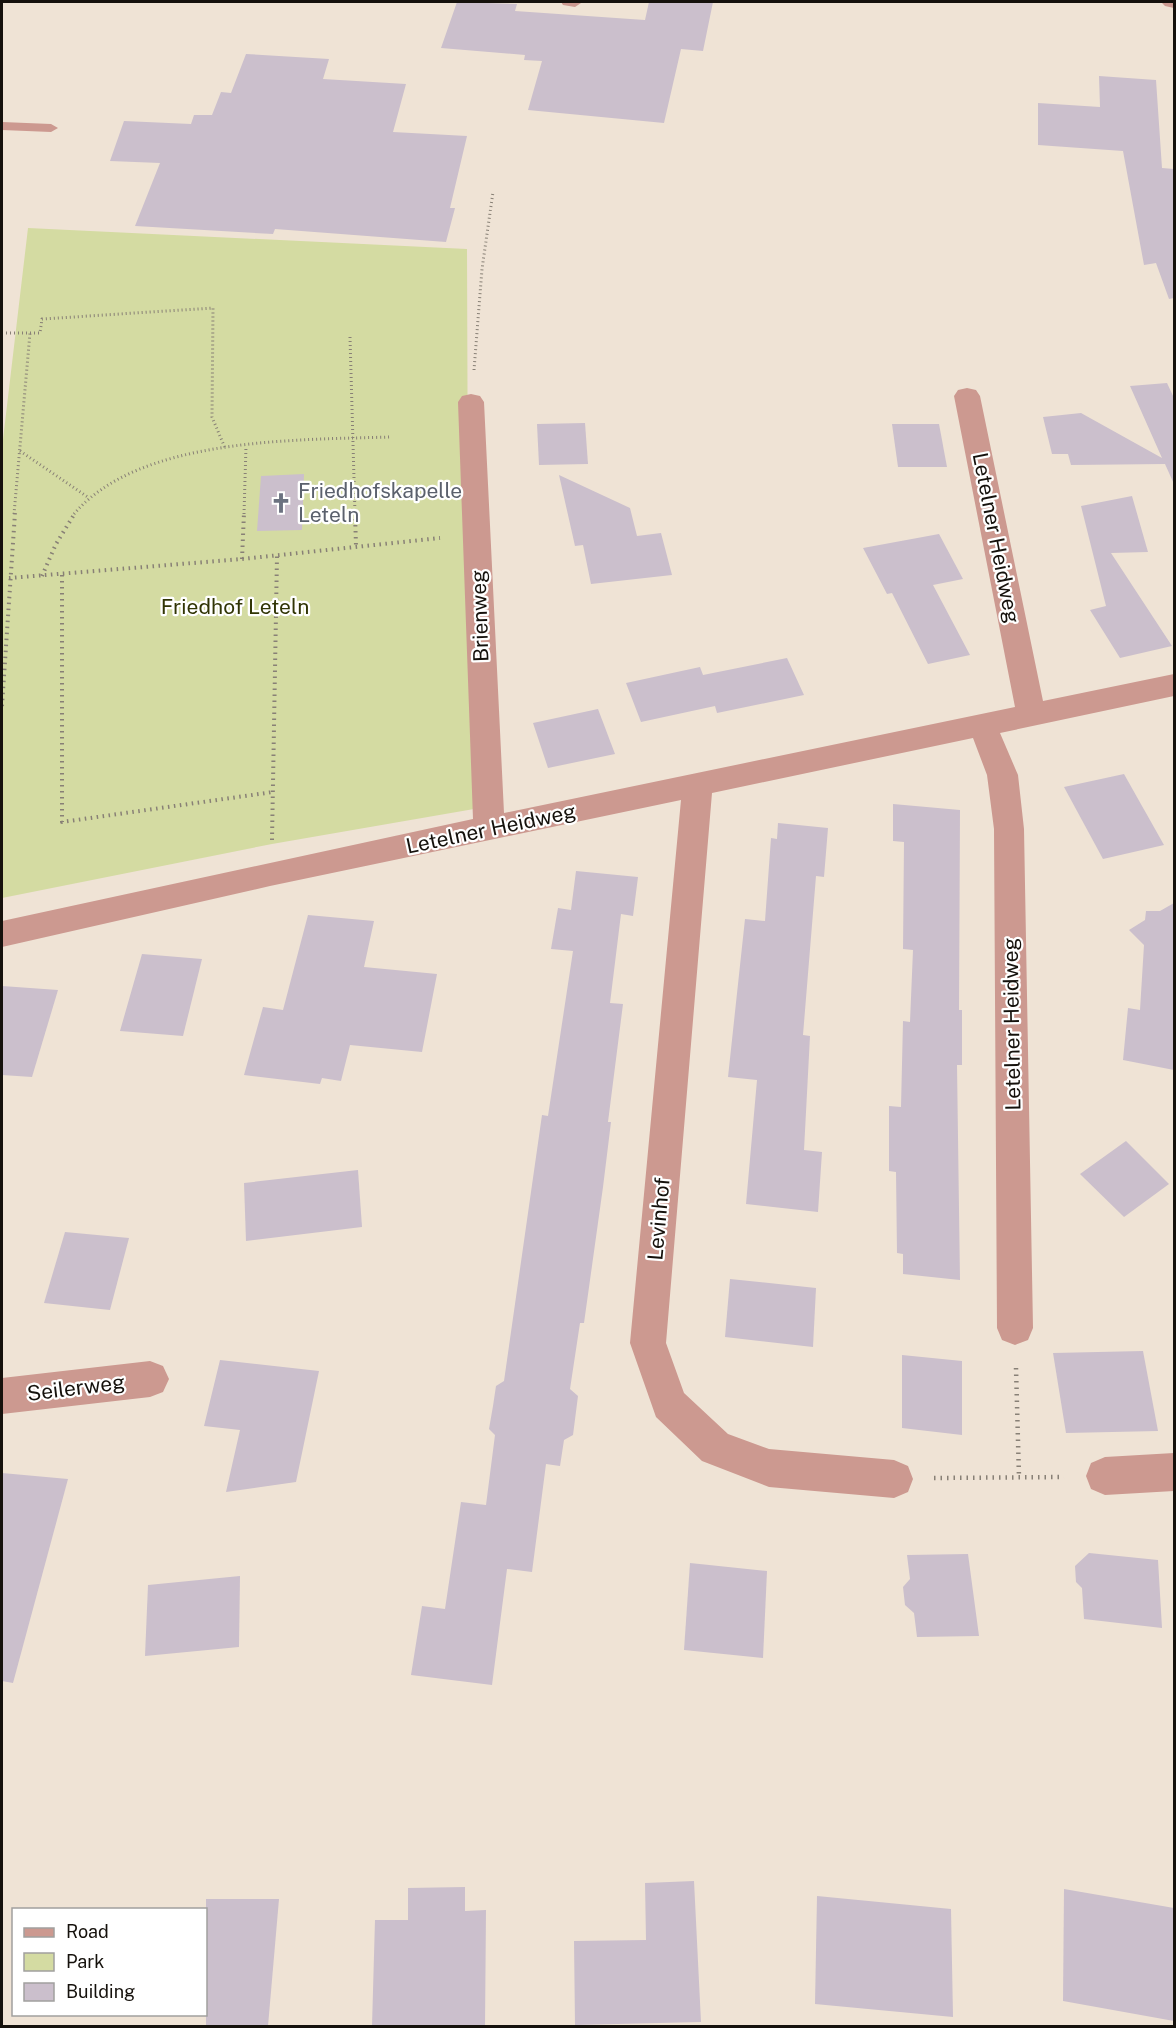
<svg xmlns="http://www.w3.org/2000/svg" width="1176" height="2028" viewBox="0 0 1176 2028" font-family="'Public Sans',sans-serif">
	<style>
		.green { fill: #d4dba2 }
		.building { fill: #cbbfcc }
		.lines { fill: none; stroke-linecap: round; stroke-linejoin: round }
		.path-far2 { stroke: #888076; stroke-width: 3; stroke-dasharray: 1 3; stroke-linecap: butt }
		.path-far1 { stroke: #888076; stroke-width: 4; stroke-dasharray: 1.5 4.5; stroke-linecap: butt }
		.path { stroke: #888076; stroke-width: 4.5; stroke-dasharray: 1.5 5; stroke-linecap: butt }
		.lane { fill: #cc9990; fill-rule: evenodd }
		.street { fill: #cc9990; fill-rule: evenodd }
		.labels { text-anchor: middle; stroke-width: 4.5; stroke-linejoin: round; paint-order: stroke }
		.worship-label { font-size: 21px; fill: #5b616d; stroke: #fff; text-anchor: start }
		.street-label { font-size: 21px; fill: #15110c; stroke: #fff }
		.park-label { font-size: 21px; fill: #313505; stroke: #fff }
	</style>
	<rect width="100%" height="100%" fill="#efe3d5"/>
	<!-- green -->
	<path class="green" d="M28,228L467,249L468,536L474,809L272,844L2,898V448Z"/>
	<!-- building -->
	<g class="building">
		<path d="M457,2L517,4L515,11L645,20L649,2H713L703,51L681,49L664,123L528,110L542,61L524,60L525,55L441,48Z"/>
		<path d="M246,54L329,59L323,79L406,84L393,132L467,136L450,208H455L446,242L275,229L273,234L135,226L160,163L110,161L124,121L191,124L194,115H212L221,92L231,93Z"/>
		<path d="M1099,76L1156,80L1162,168L1174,169V298L1169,299L1156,263L1144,265L1123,151L1038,145V103L1100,107Z"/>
		<path d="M1167,383L1174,398V484L1165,464L1071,465L1068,454H1052L1043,417L1081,413L1162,458L1130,386Z"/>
		<path d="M585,423L588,464L539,465L537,424Z"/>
		<path d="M892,424H939L947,467H898Z"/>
		<path d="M304,474L302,530L257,531L261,476Z"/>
		<path d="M559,475L630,508L637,536L661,533L672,575L591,584L583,545L575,546Z"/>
		<path d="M1132,496L1148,552L1111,553L1172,646L1120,658L1090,610L1106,606L1081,506Z"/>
		<path d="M939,534L963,579L933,585L970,655L928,664L892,593L887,594L863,548Z"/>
		<path d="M787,658L804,695L717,713L715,706L641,722L626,683L700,667L703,675Z"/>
		<path d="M598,709L615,754L548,768L533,723Z"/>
		<path d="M1124,774L1164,845L1103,859L1064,787Z"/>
		<path d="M893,804L960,810L959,1010H962V1065H957L960,1280L903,1274V1254L897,1253L896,1172L889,1171V1106L901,1107L903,1021L910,1022L913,950L903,949L904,842L893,841Z"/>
		<path d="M778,823L828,828L824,877L816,876L803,1035L810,1036L804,1150L822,1152L818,1212L746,1204L757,1080L728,1077L745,919L765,921L771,838L777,839Z"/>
		<path d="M576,871L638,877L633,916L621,914L610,1003L623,1004L608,1122H611L603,1187L584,1323H580L570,1389L578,1396L573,1435L564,1440L560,1466L546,1464L532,1572L507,1569L492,1685L411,1675L422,1606L445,1609L461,1502L486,1505L495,1435L489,1429L493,1406L496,1386L504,1381L542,1115L548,1116L573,951L551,949L558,908L571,910Z"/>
		<path d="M1174,903V1070L1123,1060L1128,1008L1140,1010L1144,945L1129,930L1145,920L1146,911H1160Z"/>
		<path d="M308,915L374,921L364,967L437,974L422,1052L350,1045L341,1081L322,1078L320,1084L244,1075L263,1007L283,1010Z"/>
		<path d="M142,954L202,959L183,1036L120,1031Z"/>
		<path d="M2,986L58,990L32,1077L2,1075Z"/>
		<path d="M1126,1141L1169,1184L1124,1217L1080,1174Z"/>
		<path d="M358,1170L362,1227L246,1241L244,1183Z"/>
		<path d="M65,1232L129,1238L110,1310L44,1303Z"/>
		<path d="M730,1279L816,1288L813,1347L725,1337Z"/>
		<path d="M1143,1351L1158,1431L1066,1433L1053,1353Z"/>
		<path d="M902,1355L962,1361V1435L902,1428Z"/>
		<path d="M220,1360L319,1371L296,1482L226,1492L240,1430L204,1426Z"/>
		<path d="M2,1473L68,1479L13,1683L2,1681Z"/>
		<path d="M1089,1553L1158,1560L1162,1628L1084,1619L1082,1588L1076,1582L1075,1566Z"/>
		<path d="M968,1554L979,1636L917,1637L914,1613L905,1605L903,1587L910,1579L907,1555Z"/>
		<path d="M690,1563L767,1571L763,1658L684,1650Z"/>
		<path d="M240,1576L239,1647L145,1656L148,1585Z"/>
		<path d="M694,1881L701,2022L575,2025L574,1941L646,1940L645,1883Z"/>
		<path d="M465,1887V1911L486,1910L485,2026H372L375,1920H408V1888Z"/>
		<path d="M1064,1889L1174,1908V2021L1063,2001Z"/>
		<path d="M817,1896L951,1909L953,2017L815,2004Z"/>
		<path d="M206,1899H279L268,2026H206Z"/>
	</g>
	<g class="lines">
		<!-- path-far2 -->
		<g class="path-far2">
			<path d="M2,333H40L42,319L213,308L212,417L225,448"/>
			<path d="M350,337L355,514"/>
			<path d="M474,370L482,269L493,192"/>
			<path d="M20,451L89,498"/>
			<path d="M14,514L30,333"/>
			<path d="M74,514C139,437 297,440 390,437"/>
			<path d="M244,514L246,446"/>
		</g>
		<!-- path-far1 -->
		<g class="path-far1">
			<path d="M355,513L356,546"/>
			<path d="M242,559L244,513"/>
			<path d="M62,575V822L273,792"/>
			<path d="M42,576L56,544L75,513"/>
			<path d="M9,578L242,559L440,538"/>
			<path d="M2,706L15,513"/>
			<path d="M272,840L277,556"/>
		</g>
		<!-- path -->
		<g class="path">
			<path d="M1016,1368L1019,1477"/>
			<path d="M934,1478L1064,1477"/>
		</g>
		<!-- lane -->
		<g class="lane">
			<path d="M561,2H580L581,3L575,7L563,5Z"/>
			<path d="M2,122L51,124L58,128L51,132L2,130Z"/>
		</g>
		<!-- street -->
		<g class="street">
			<path d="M1161,2H1174V8L1165,6Z"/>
			<path d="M967,388L976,390L980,396L1043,701L1174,674V696L1000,733L1018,775L1024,829L1033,1328L1028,1340L1015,1345L1002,1340L997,1328L994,829L987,775L973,738L712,793L666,1343L684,1393L728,1434L769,1449L894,1460L908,1466L913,1479L908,1492L894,1498L769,1487L702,1461L656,1417L630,1343L681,800L270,886L2,947V921L473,819L458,402L462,396L471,394L480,396L484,402L504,813L1015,707L954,396L958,390Z"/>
			<path d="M150,1361L163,1366L169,1379L163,1392L150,1397L2,1414V1378Z"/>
			<path d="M1174,1453V1491L1105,1495L1091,1489L1086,1476L1091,1463L1105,1457Z"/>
		</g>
	</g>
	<!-- icons -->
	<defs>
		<g id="church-bare" transform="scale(1.62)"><path d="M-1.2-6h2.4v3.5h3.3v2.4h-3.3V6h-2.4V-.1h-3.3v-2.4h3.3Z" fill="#6b7280" stroke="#fff" stroke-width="2.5" paint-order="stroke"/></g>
	</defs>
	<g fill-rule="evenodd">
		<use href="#church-bare" x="281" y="503"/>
	</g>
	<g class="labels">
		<!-- worship labels -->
		<g class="worship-label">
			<text x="298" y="498">Friedhofskapelle<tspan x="298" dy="24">Leteln</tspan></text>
		</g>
		<!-- street labels -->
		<g class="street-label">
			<text transform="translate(996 538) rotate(79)" y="7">Letelner Heidweg</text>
			<text transform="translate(480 616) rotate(-92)" y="7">Brienweg</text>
			<text transform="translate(491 829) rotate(-12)" y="7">Letelner Heidweg</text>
			<text transform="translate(1012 1024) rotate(-91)" y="7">Letelner Heidweg</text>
			<text transform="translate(659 1219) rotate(-85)" y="7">Levinhof</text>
			<text transform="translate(76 1388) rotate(-7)" y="7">Seilerweg</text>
		</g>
		<!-- park labels -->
		<g class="park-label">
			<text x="235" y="614">Friedhof Leteln</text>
		</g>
	</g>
	<!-- border -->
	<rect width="1176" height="2028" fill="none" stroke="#15110c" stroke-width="6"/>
	<!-- legend -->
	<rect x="12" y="1908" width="195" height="108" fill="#ffffff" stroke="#a1a09e" stroke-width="1.5"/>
	<rect x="24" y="1928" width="30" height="9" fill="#cc9990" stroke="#a1a09e" stroke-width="1.5"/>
	<text x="66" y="1938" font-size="18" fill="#15110c">Road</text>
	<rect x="24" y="1953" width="30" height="18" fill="#d4dba2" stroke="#a1a09e" stroke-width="1.5"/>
	<text x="66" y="1968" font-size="18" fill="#15110c">Park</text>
	<rect x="24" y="1983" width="30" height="18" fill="#cbbfcc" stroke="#a1a09e" stroke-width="1.5"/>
	<text x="66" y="1998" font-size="18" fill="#15110c">Building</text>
</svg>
